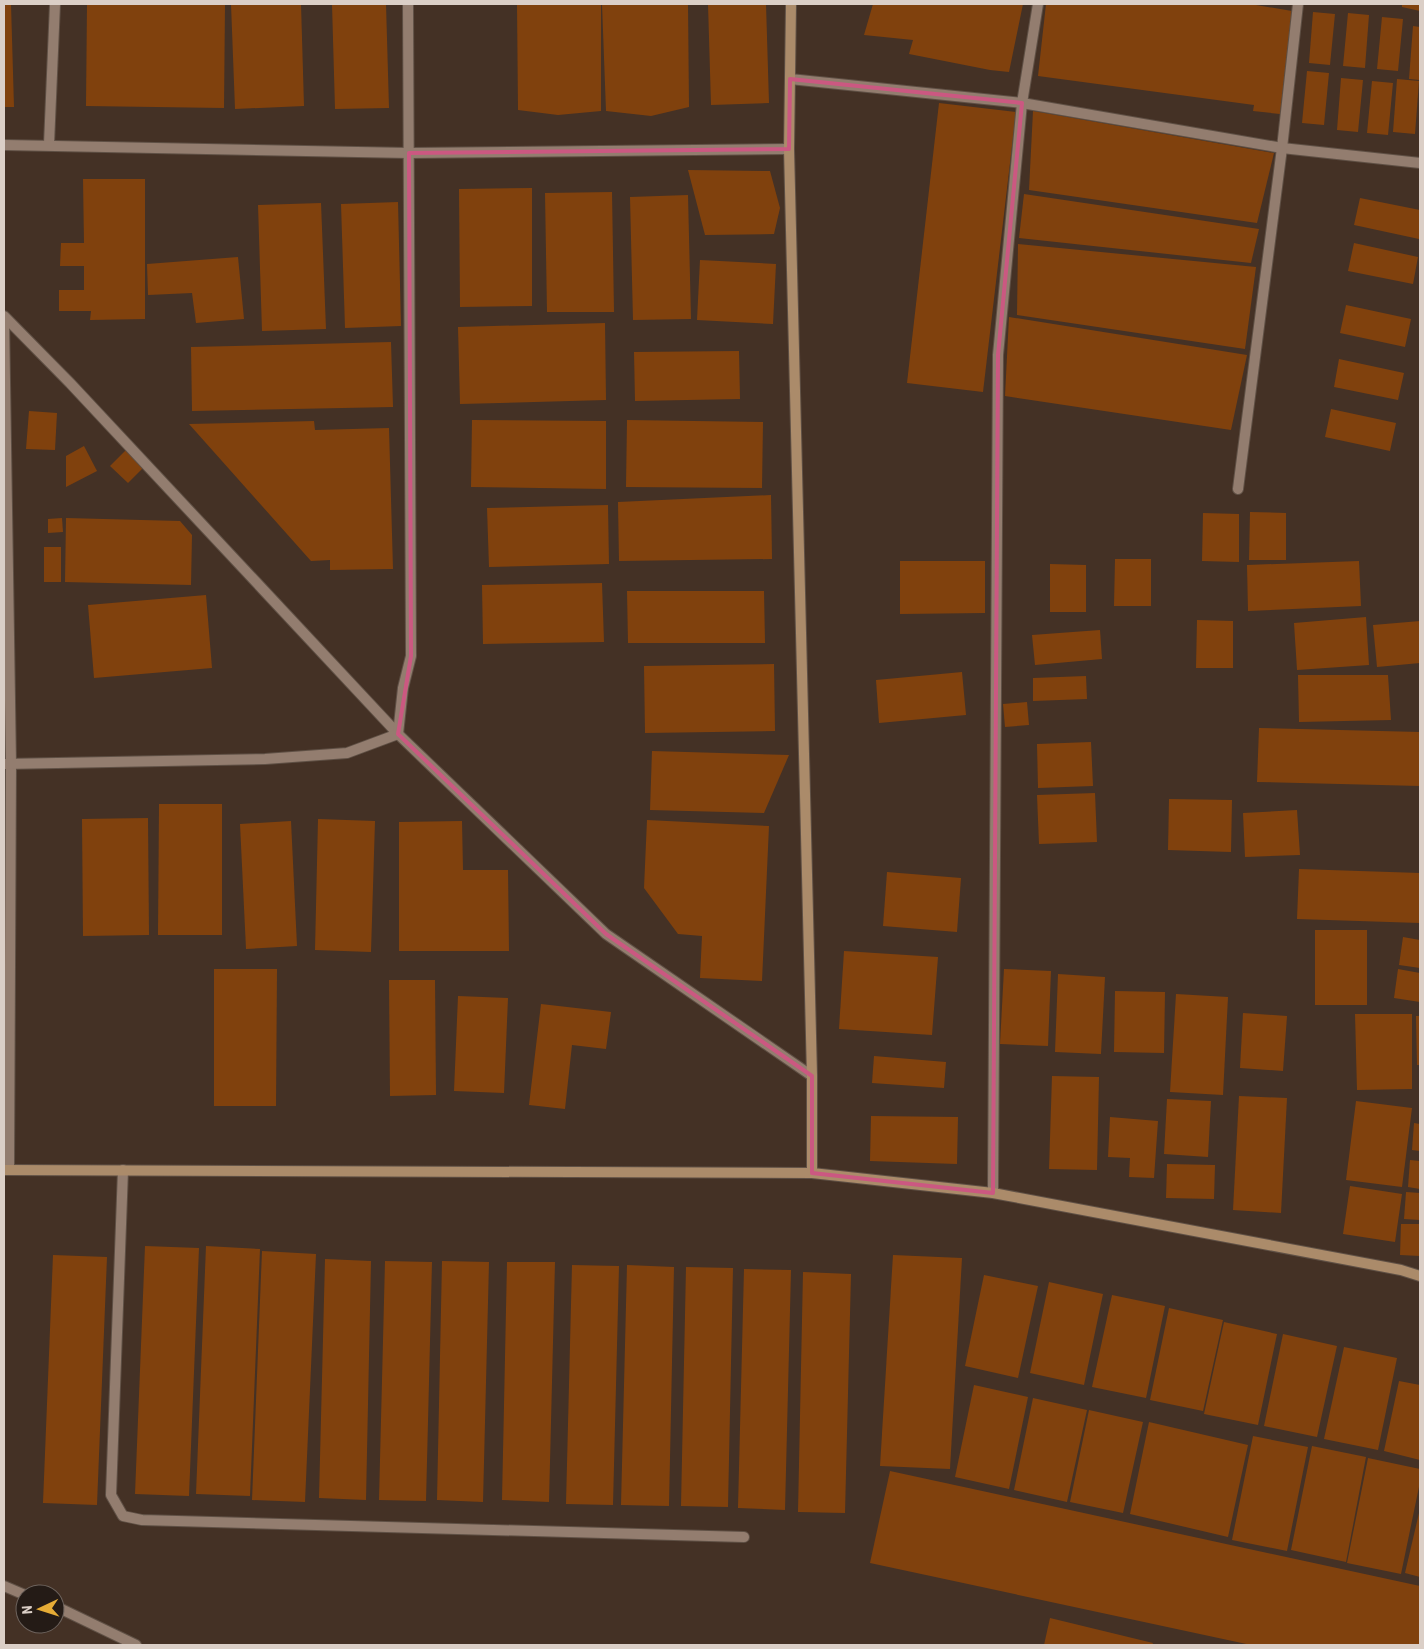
<svg xmlns="http://www.w3.org/2000/svg" width="1424" height="1649" viewBox="0 0 1424 1649" font-family="'Roboto Condensed',sans-serif">
	<style>
		.building { fill: #80410d }
		.lines { fill: none; stroke-linecap: round; stroke-linejoin: round }
		.lane-casing { stroke: #5f5045; stroke-width: 12 }
		.street-casing { stroke: #5f5045; stroke-width: 12 }
		.secondary-casing { stroke: #5f5045; stroke-width: 12 }
		.lane { stroke: #937d6f; stroke-width: 10 }
		.street { stroke: #937d6f; stroke-width: 10 }
		.secondary { stroke: #ab8b6a; stroke-width: 10 }
		.marked { fill: none; stroke: #cb5881; stroke-width: 4; stroke-linejoin: round }
	</style>
	<rect width="100%" height="100%" fill="#443125"/>
	<!-- building -->
	<g class="building">
		<path d="M4,4H11L14,107H4Z"/>
		<path d="M87,4H225L224,108L86,106Z"/>
		<path d="M231,4H301L304,106L235,109Z"/>
		<path d="M332,4H386L389,108L335,109Z"/>
		<path d="M517,4H601V111L558,115L518,110Z"/>
		<path d="M602,4H688L689,107L651,116L606,111Z"/>
		<path d="M708,4H766L769,103L711,105Z"/>
		<path d="M873,4H1023L1009,72L990,70L909,54L913,40L864,35Z"/>
		<path d="M1046,4H1250L1292,11L1280,114L1253,111L1254,105L1038,76Z"/>
		<path d="M1402,4H1420V11L1402,7Z"/>
		<path d="M1313,12L1335,14L1330,65L1309,63Z"/>
		<path d="M1348,13L1369,15L1365,68L1343,66Z"/>
		<path d="M1382,17L1403,19L1398,71L1377,69Z"/>
		<path d="M1413,26L1420,27V80L1409,79Z"/>
		<path d="M1307,71L1329,73L1324,125L1302,123Z"/>
		<path d="M1341,78L1363,80L1358,132L1337,130Z"/>
		<path d="M1397,79L1419,81L1415,134L1393,132Z"/>
		<path d="M1372,81L1393,83L1388,135L1367,133Z"/>
		<path d="M939,103L1016,112L983,392L907,383Z"/>
		<path d="M1033,111L1274,153L1257,223L1029,190Z"/>
		<path d="M688,170L770,171L780,208L774,234L705,235Z"/>
		<path d="M83,179H145V319L90,320L91,311H59V290H84V266H60L61,243H84Z"/>
		<path d="M532,188V306L460,307L459,189Z"/>
		<path d="M612,192L614,312H547L545,193Z"/>
		<path d="M1024,194L1259,229L1251,263L1019,238Z"/>
		<path d="M688,195L691,319L633,320L630,197Z"/>
		<path d="M1360,198L1420,210L1419,239L1354,225Z"/>
		<path d="M398,202L401,326L345,328L341,204Z"/>
		<path d="M321,203L326,329L262,331L258,205Z"/>
		<path d="M1354,243L1418,257L1413,284L1348,271Z"/>
		<path d="M1018,244L1256,267L1245,349L1017,315Z"/>
		<path d="M238,257L244,319L196,323L192,293L148,295L147,264Z"/>
		<path d="M700,260L776,264L773,324L697,320Z"/>
		<path d="M1346,305L1411,319L1405,347L1340,333Z"/>
		<path d="M1009,317L1247,355L1231,430L1005,396Z"/>
		<path d="M605,323L606,400L460,404L458,327Z"/>
		<path d="M391,342L393,407L192,411L191,347Z"/>
		<path d="M739,351L740,399L635,401L634,352Z"/>
		<path d="M1339,359L1404,373L1398,400L1334,387Z"/>
		<path d="M1331,409L1396,423L1390,451L1325,437Z"/>
		<path d="M29,411L57,413L55,450L26,449Z"/>
		<path d="M472,420L606,421V489L471,487Z"/>
		<path d="M627,420L763,422L762,488L626,487Z"/>
		<path d="M314,421L315,430L389,428L393,569L330,570V560L311,561L189,424Z"/>
		<path d="M84,446L97,471L66,487V456Z"/>
		<path d="M126,450L144,467L128,483L110,466Z"/>
		<path d="M771,495L772,559L619,561L618,502Z"/>
		<path d="M608,505L609,564L489,567L487,508Z"/>
		<path d="M1250,512L1286,513V560H1249Z"/>
		<path d="M1203,513L1239,514V562L1202,561Z"/>
		<path d="M62,518L63,532L48,533V519Z"/>
		<path d="M66,518L180,521L192,535L191,585L65,582Z"/>
		<rect x="44" y="547" width="17" height="35"/>
		<path d="M1115,559H1151V606H1114Z"/>
		<path d="M900,561H985V613L900,614Z"/>
		<path d="M1359,561L1361,606L1248,611L1247,565Z"/>
		<path d="M1050,564L1086,565V612H1050Z"/>
		<path d="M602,583L604,642L483,644L482,585Z"/>
		<path d="M627,591H764L765,643H628Z"/>
		<path d="M206,595L212,668L94,678L88,605Z"/>
		<path d="M1366,617L1369,665L1297,670L1294,623Z"/>
		<path d="M1197,620L1233,621V668H1196Z"/>
		<path d="M1420,621V663L1377,667L1373,625Z"/>
		<path d="M1100,630L1102,659L1035,665L1032,635Z"/>
		<path d="M774,664L775,731L645,733L644,666Z"/>
		<path d="M962,672L966,715L879,723L876,680Z"/>
		<path d="M1298,675H1388L1391,720L1299,722Z"/>
		<path d="M1086,676L1087,699L1033,701V678Z"/>
		<path d="M1027,702L1029,725L1005,727L1003,704Z"/>
		<path d="M1259,728L1420,732V786L1257,782Z"/>
		<path d="M1091,742L1093,786L1038,788L1037,744Z"/>
		<path d="M652,751L789,755L764,813L650,810Z"/>
		<path d="M1095,793L1097,842L1039,844L1037,795Z"/>
		<path d="M1169,799L1232,800L1231,852L1168,850Z"/>
		<path d="M159,804H222V935H158Z"/>
		<path d="M1297,810L1300,855L1245,857L1243,813Z"/>
		<path d="M148,818L149,935L83,936L82,819Z"/>
		<path d="M318,819L375,821L371,952L315,950Z"/>
		<path d="M647,820L769,826L762,981L700,978L702,936L678,934L644,888Z"/>
		<path d="M291,821L297,946L246,949L240,824Z"/>
		<path d="M462,821L463,870H508L509,951H399V822Z"/>
		<path d="M1299,869L1420,873V923L1297,919Z"/>
		<path d="M887,872L961,878L957,932L883,926Z"/>
		<rect x="1315" y="930" width="52" height="75"/>
		<path d="M1403,937L1420,940V968L1399,965Z"/>
		<path d="M844,951L938,957L932,1035L839,1029Z"/>
		<path d="M214,969H277L276,1106H214Z"/>
		<path d="M1004,969L1051,971L1048,1046L1000,1044Z"/>
		<path d="M1398,969L1420,973V1002L1394,998Z"/>
		<path d="M1058,974L1105,977L1101,1054L1055,1052Z"/>
		<path d="M389,980H435L436,1095L390,1096Z"/>
		<path d="M1115,991L1165,992L1164,1053L1114,1052Z"/>
		<path d="M1176,994L1228,997L1223,1095L1170,1092Z"/>
		<path d="M458,996L508,998L504,1093L454,1091Z"/>
		<path d="M541,1004L611,1012L606,1049L572,1045L565,1109L529,1105Z"/>
		<path d="M1243,1013L1287,1016L1283,1071L1240,1068Z"/>
		<path d="M1355,1014H1412V1089L1357,1090Z"/>
		<path d="M1416,1016H1420V1065H1417Z"/>
		<path d="M874,1056L946,1062L944,1088L872,1083Z"/>
		<path d="M1052,1076L1099,1077L1097,1170L1049,1169Z"/>
		<path d="M1239,1096L1287,1098L1281,1213L1233,1210Z"/>
		<path d="M1167,1099L1211,1101L1208,1157L1164,1154Z"/>
		<path d="M1356,1101L1412,1108L1402,1187L1346,1180Z"/>
		<path d="M871,1116L958,1117L957,1164L870,1161Z"/>
		<path d="M1110,1117L1158,1121L1154,1178L1129,1177L1130,1158L1108,1157Z"/>
		<path d="M1414,1123L1420,1124V1151L1412,1150Z"/>
		<path d="M1410,1160L1420,1161V1189L1408,1187Z"/>
		<path d="M1167,1164L1215,1165L1214,1199L1166,1198Z"/>
		<path d="M1350,1186L1402,1194L1395,1242L1343,1234Z"/>
		<path d="M1406,1192L1420,1193V1220L1404,1219Z"/>
		<path d="M1401,1224H1420V1256L1400,1255Z"/>
		<path d="M145,1246L199,1248L189,1496L135,1494Z"/>
		<path d="M206,1246L260,1249L250,1496L196,1494Z"/>
		<path d="M262,1251L316,1254L305,1502L252,1500Z"/>
		<path d="M53,1255L107,1257L97,1505L43,1503Z"/>
		<path d="M893,1255L962,1258L950,1469L880,1466Z"/>
		<path d="M325,1259L371,1261L366,1500L319,1498Z"/>
		<path d="M385,1261L432,1262L426,1501L379,1500Z"/>
		<path d="M442,1261L489,1262L483,1502L437,1500Z"/>
		<path d="M507,1262H555L549,1502L502,1500Z"/>
		<path d="M572,1265L619,1266L613,1505L566,1504Z"/>
		<path d="M627,1265L674,1267L669,1506L621,1505Z"/>
		<path d="M686,1267L733,1268L728,1507L681,1506Z"/>
		<path d="M744,1269L791,1270L785,1510L738,1508Z"/>
		<path d="M803,1272L851,1274L845,1513L798,1512Z"/>
		<path d="M984,1275L1038,1286L1018,1378L965,1366Z"/>
		<path d="M1049,1282L1103,1294L1084,1385L1030,1373Z"/>
		<path d="M1112,1295L1165,1306L1146,1398L1092,1387Z"/>
		<path d="M1169,1308L1223,1320L1203,1411L1150,1400Z"/>
		<path d="M1224,1322L1277,1334L1258,1425L1204,1414Z"/>
		<path d="M1283,1334L1337,1346L1317,1437L1264,1426Z"/>
		<path d="M1344,1347L1397,1358L1378,1450L1324,1439Z"/>
		<path d="M1399,1381L1420,1385V1460L1384,1451Z"/>
		<path d="M974,1385L1028,1397L1009,1489L955,1477Z"/>
		<path d="M1033,1398L1087,1410L1067,1502L1014,1490Z"/>
		<path d="M1089,1410L1143,1422L1123,1513L1070,1502Z"/>
		<path d="M1149,1422L1248,1445L1228,1537L1130,1514Z"/>
		<path d="M1253,1436L1308,1447L1287,1551L1232,1540Z"/>
		<path d="M1312,1446L1366,1457L1346,1562L1291,1550Z"/>
		<path d="M1368,1458L1420,1469V1482L1401,1574L1347,1563Z"/>
		<path d="M890,1471L1420,1586V1645H1251L870,1563Z"/>
		<path d="M1419,1513H1420V1577L1405,1573Z"/>
		<path d="M1050,1618L1153,1643L1152,1645H1044Z"/>
	</g>
	<g class="lines">
		<!-- lane casing -->
		<g class="lane-casing">
			<path id="lane" d="M123,1170L111,1495L123,1516L142,1520L744,1537"/>
		</g>
		<!-- street casing -->
		<g class="street-casing">
			<g id="street">
				<path d="M790,79L1022,103L1282,148L1420,163"/>
				<path d="M49,144L55,4"/>
				<path d="M4,145L409,153L789,149"/>
				<path d="M4,316L70,383L398,734L606,934L812,1076"/>
				<path d="M4,317L11,764L9,1170"/>
				<path d="M1238,489L1282,148L1298,4"/>
				<path d="M4,764L265,759L347,753L398,734L403,688L411,656L408,4"/>
				<path d="M993,1193L998,355L1022,103L1038,4"/>
				<path d="M4,1586L25,1595"/>
				<path d="M55,1606L136,1645"/>
			</g>
		</g>
		<!-- secondary casing -->
		<g class="secondary-casing">
			<g id="secondary">
				<path d="M791,4L789,149L812,1076V1173"/>
				<path d="M4,1170L812,1173L993,1193L1401,1270L1420,1276"/>
			</g>
		</g>
		<!-- lane -->
		<use href="#lane" class="lane"/>
		<!-- street -->
		<use href="#street" class="street"/>
		<!-- secondary -->
		<use href="#secondary" class="secondary"/>
	</g>
	<!-- marked area -->
	<path class="marked" d="M790,79L1022,103L998,355L993,1193L812,1173V1076L606,934L398,734L411,656L409,153L789,149Z"/>
	<!-- border -->
	<rect width="1424" height="1649" fill="none" stroke="#dbcfc7" stroke-width="10"/>
	<!-- north arrow -->
	<g transform="translate(40 1609) rotate(266)"><circle r="24" fill="#241b16" stroke="#6d635d"/>
	<path d="M0-4L9 19L0 12L-9 19Z" fill="#e6ac36"/>
	<text y="-8" font-size="14" font-weight="bold" text-anchor="middle" fill="#dbcfc7">N</text>
	</g>
</svg>
